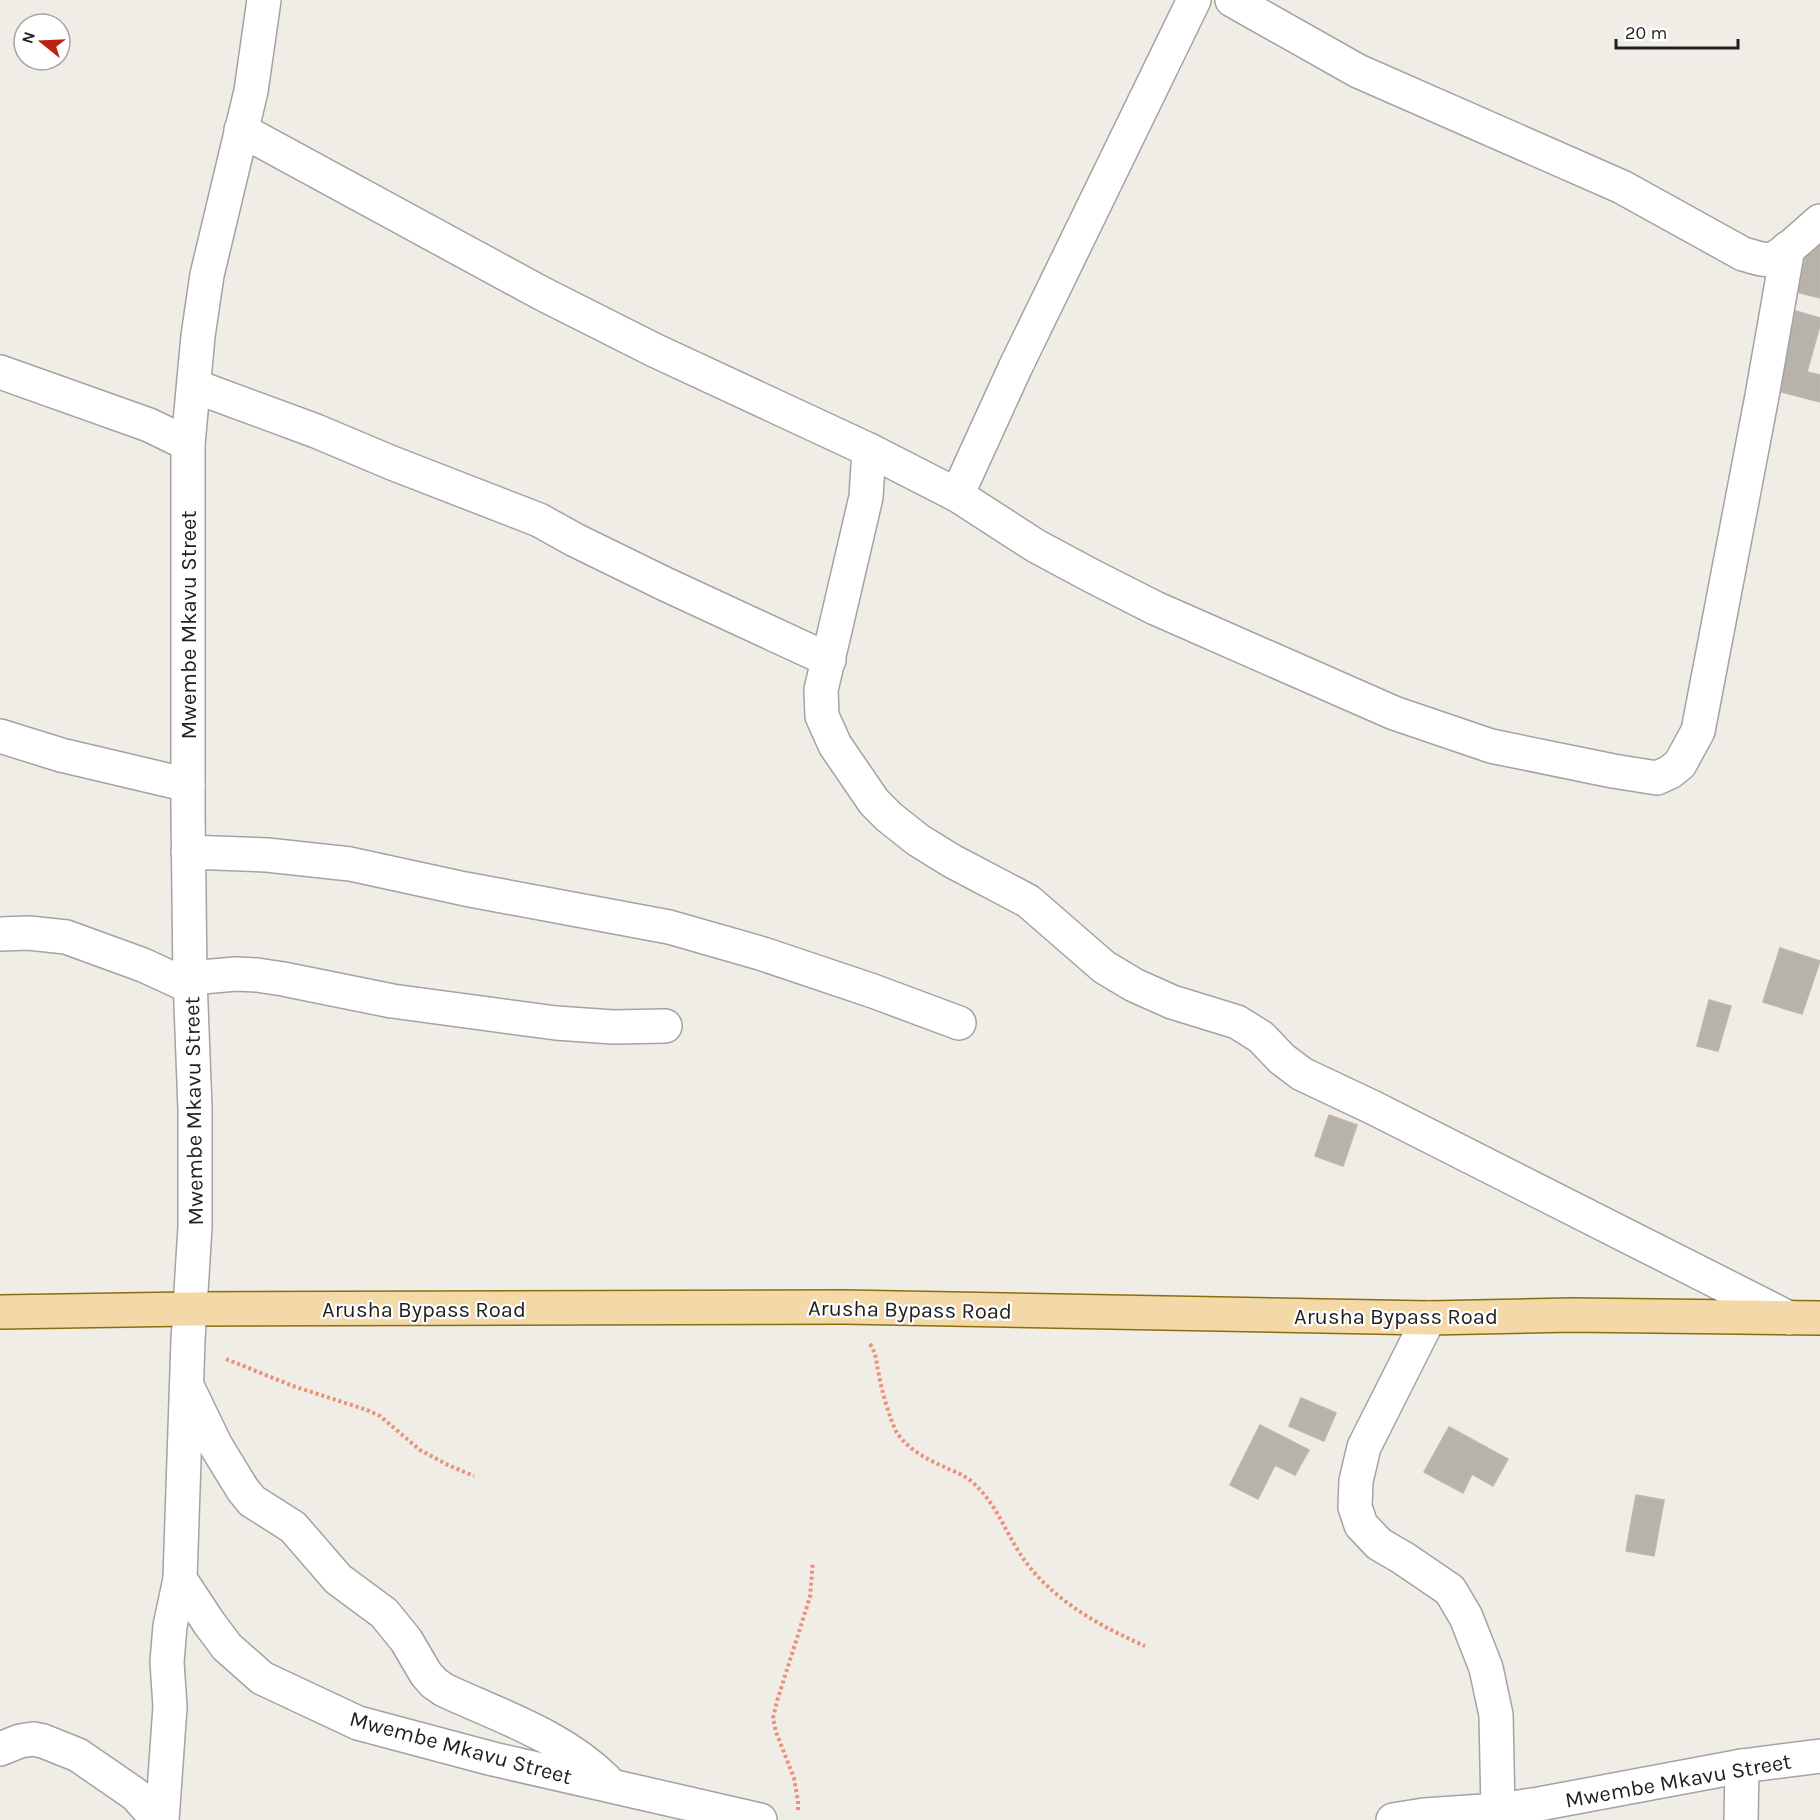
<svg xmlns="http://www.w3.org/2000/svg" width="1820" height="1820" viewBox="0 0 1820 1820" font-family="Karla,sans-serif">
	<style>
		.building { fill: #b8b2ac; stroke: #bfb5aa; stroke-width: 1.5 }
		.lines { fill: none; stroke-linecap: round; stroke-linejoin: round }
		.minor-casing { stroke: #a3a3a3; stroke-width: 36 }
		.primary-casing { stroke: #8c6d0e; stroke-width: 36 }
		.path { stroke: #ed8f7a; stroke-width: 4; stroke-dasharray: 3 3; stroke-linecap: butt }
		.minor { stroke: #fff; stroke-width: 33 }
		.primary { stroke: #f3d9a7; stroke-width: 33 }
		.labels { text-anchor: middle; stroke-width: 4.5; stroke-linejoin: round; paint-order: stroke }
		.street-label { font-size: 22px; fill: #1f1f1f; stroke: #fff }
	</style>
	<rect width="100%" height="100%" fill="#efede6"/>
	<!-- building -->
	<g class="building">
		<path d="M1811,239L1820,241V298L1796,292Z"/>
		<path d="M1796,311L1820,318V325L1807,372L1820,375V402L1774,390Z"/>
		<path d="M1780,948L1820,961L1802,1014L1763,1002Z"/>
		<path d="M1709,1000L1731,1006L1718,1051L1697,1046Z"/>
		<path d="M1329,1115L1357,1125L1343,1166L1315,1156Z"/>
		<path d="M1301,1398L1336,1413L1324,1441L1289,1426Z"/>
		<path d="M1260,1425L1309,1450L1295,1475L1275,1465L1258,1499L1230,1485Z"/>
		<path d="M1449,1427L1508,1459L1493,1486L1472,1474L1463,1493L1424,1472Z"/>
		<path d="M1636,1495L1664,1500L1654,1556L1626,1551Z"/>
	</g>
	<g class="lines">
		<!-- minor casing -->
		<g class="minor-casing">
			<g id="minor">
				<path d="M264,0L251,91L207,275L198,336L188,444V812L190,978L195,1109V1227L188,1340L180,1579L209,1623L227,1647L262,1678L358,1723L493,1759L760,1820"/>
				<path d="M1232,0L1358,71L1622,187L1743,254C1751,256 1763,261 1771,259C1783,256 1809,230 1820,221"/>
				<path d="M241,130L541,293L654,350L869,450L957,495L1036,546L1092,576L1155,608L1394,713L1491,746L1613,771L1657,778L1670,772L1680,764L1698,731L1762,396L1788,248"/>
				<path d="M0,372L149,425L188,444"/>
				<path d="M194,386L316,431L392,463L539,520L575,540L665,584L829,660"/>
				<path d="M869,450L866,497L821,690L822,716L835,745L874,802L889,817L918,840L952,861L1028,901L1104,967L1134,985L1172,1002L1237,1022L1261,1037L1282,1059L1302,1074L1374,1108L1789,1318"/>
				<path d="M957,495L1015,368L1194,0"/>
				<path d="M0,736L61,755L188,785"/>
				<path d="M188,852L267,855L350,864L465,889L669,927L763,954L873,991L959,1023"/>
				<path d="M0,934L29,933L66,937L143,965L191,987"/>
				<path d="M190,978L236,974L257,975L283,979L392,1001L556,1023L613,1027L665,1026"/>
				<path d="M1429,1318L1364,1447L1356,1481L1355,1507L1361,1525L1379,1544L1403,1558L1450,1590L1466,1617L1486,1668L1496,1715L1498,1810"/>
				<path d="M188,1388L216,1446L243,1490L252,1501L293,1527L338,1579L384,1613L406,1640L426,1674L434,1683L444,1690C500,1716 562,1736 606,1780"/>
				<path d="M0,1749L20,1741L33,1739L43,1741L78,1755L136,1795L158,1820"/>
				<path d="M162,1820L170,1707L167,1662L170,1626L180,1579"/>
				<path d="M1393,1820L1424,1815L1498,1810L1539,1804L1742,1766L1820,1756"/>
				<path d="M1741,1820L1742,1766"/>
			</g>
		</g>
		<!-- primary casing -->
		<g class="primary-casing">
			<path id="primary" d="M0,1312L189,1309L844,1307L1429,1318L1571,1315L1820,1318"/>
		</g>
		<!-- path -->
		<g class="path">
			<path d="M870,1344C877,1354 876,1364 879,1375C881,1389 890,1419 896,1431C908,1451 931,1461 951,1470C958,1473 965,1476 971,1481C996,1503 1002,1525 1019,1552C1047,1597 1097,1625 1145,1646"/>
			<path d="M226,1359L293,1386L367,1410L380,1416L420,1450L448,1465L474,1476"/>
			<path d="M798,1810V1801L794,1778L776,1732L773,1718L777,1701L810,1597L813,1562"/>
		</g>
		<!-- minor -->
		<use href="#minor" class="minor"/>
		<!-- primary -->
		<use href="#primary" class="primary"/>
	</g>
	<g class="labels">
		<!-- street labels -->
		<g class="street-label">
			<text transform="translate(188 625) rotate(-90)" y="8">Mwembe Mkavu Street</text>
			<text transform="translate(193 1111) rotate(-91)" y="8">Mwembe Mkavu Street</text>
			<text x="424" y="1317">Arusha Bypass Road</text>
			<text transform="translate(910 1309) rotate(1)" y="8">Arusha Bypass Road</text>
			<text x="1396" y="1324">Arusha Bypass Road</text>
			<text transform="translate(461 1747) rotate(15)" y="8">Mwembe Mkavu Street</text>
			<text transform="translate(1678 1780) rotate(-10)" y="8">Mwembe Mkavu Street</text>
		</g>
	</g>
	<!-- north arrow -->
	<g transform="translate(42 42) rotate(288)"><circle r="28" fill="#ffffff" stroke="#a5a5a5" stroke-width="1.5"/>
	<path d="M0-4.5L10 22L0 15L-10 22Z" fill="#bb2213"/>
	<text y="-9" font-size="16" font-weight="bold" text-anchor="middle" fill="#1f1f1f">N</text>
	</g>
	<!-- scale -->
	<path d="M1616 39v9h122v-9" fill="none" stroke="#1f1f1f" stroke-width="3"/>
	<text x="1625" y="39" font-size="18" fill="#1f1f1f" stroke="#ffffff" stroke-width="4.5" paint-order="stroke">20 m</text>
</svg>
